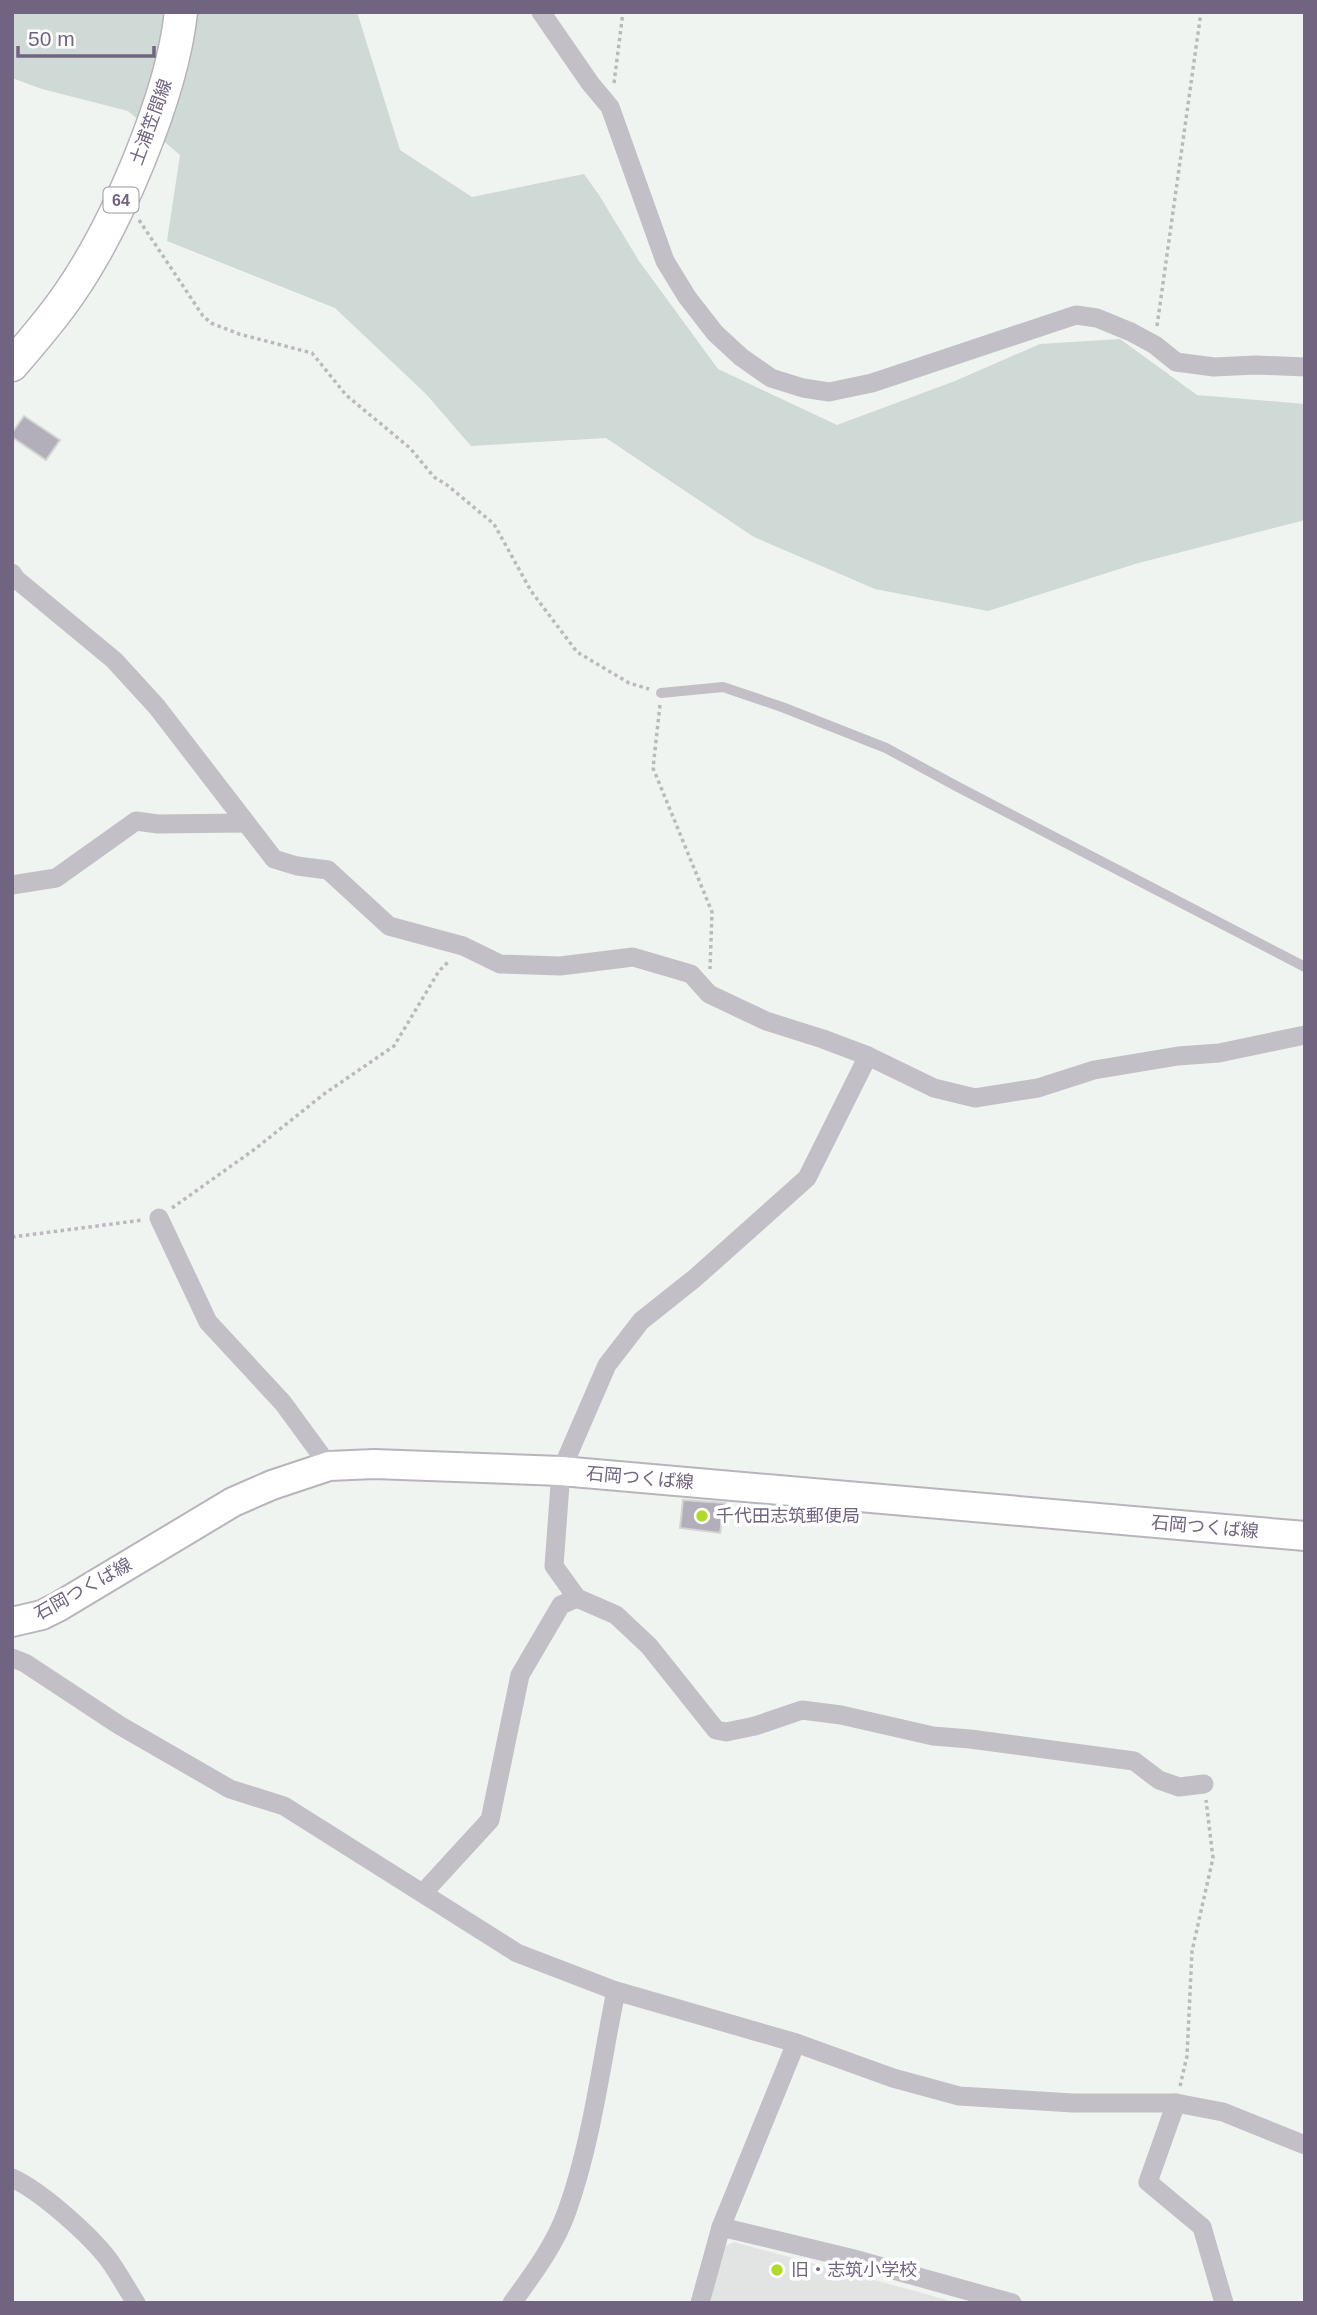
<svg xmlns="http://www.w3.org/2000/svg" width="1317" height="2315" viewBox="0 0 1317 2315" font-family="Arial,'Noto Sans JP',sans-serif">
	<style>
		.built { fill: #e2e4e4 }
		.green { fill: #cfd9d5 }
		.building { fill: #b3afba; stroke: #d3d5d3; stroke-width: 2 }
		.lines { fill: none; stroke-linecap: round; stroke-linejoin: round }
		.secondary-casing { stroke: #b8b4bc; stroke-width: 32 }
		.primary-casing { stroke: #b6b2ba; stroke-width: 35 }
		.path { stroke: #bbb9bd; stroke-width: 3.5; stroke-dasharray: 3.5 3.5; stroke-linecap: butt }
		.lane { stroke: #c2bfc6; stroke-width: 10 }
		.street { stroke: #c2bfc6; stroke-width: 19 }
		.secondary { stroke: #fff; stroke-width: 28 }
		.primary { stroke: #fff; stroke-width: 32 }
		.poi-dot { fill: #b0db29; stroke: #fff; stroke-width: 2.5 }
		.labels { text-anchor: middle; stroke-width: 7; stroke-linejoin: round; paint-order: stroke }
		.shield { fill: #fff; stroke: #9c92a6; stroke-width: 2 }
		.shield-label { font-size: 16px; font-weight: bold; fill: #716480 }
		.street-label { font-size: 18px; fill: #716480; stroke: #fff }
		.poi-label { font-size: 18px; fill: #716480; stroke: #fff; text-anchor: start }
	</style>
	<rect width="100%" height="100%" fill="#f0f4f0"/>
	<!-- built -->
	<path class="built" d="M734,2242L926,2294L956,2303H710L725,2246Z"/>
	<!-- green -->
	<path class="green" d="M12,12H357L400,150L472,197L584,174L599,195L639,261L718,369L837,425L955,381L1040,344L1120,339L1197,395L1305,404V520L1135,564L988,611L875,589L754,537L606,438L471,446L426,394L335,308L167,241L180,155L128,111L42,89L12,78Z"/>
	<!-- building -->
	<g class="building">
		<path d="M24,416L60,440L46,460L12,437V433Z"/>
		<path d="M683,1500L725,1503L720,1533L680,1528Z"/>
	</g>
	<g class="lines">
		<!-- secondary casing -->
		<g class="secondary-casing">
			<path id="secondary" d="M12,1622L42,1615L58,1607L233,1502L272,1485L329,1466L374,1464L561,1471L1305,1536"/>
		</g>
		<!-- primary casing -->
		<g class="primary-casing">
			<path id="primary" d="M12,365C32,342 52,319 69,294C117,225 172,96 181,12"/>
		</g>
		<!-- path -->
		<g class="path">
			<path d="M614,83L623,12"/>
			<path d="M139,220L203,316L211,323L239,334L312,353L346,395L410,448L434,477L447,485L494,524L531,591L577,652L629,683L649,689"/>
			<path d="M1157,326L1201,12"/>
			<path d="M660,705L653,768L712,912L710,969"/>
			<path d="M172,1208L255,1149L324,1094L394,1046L439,971L450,960"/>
			<path d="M12,1237L143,1220"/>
			<path d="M1180,2086L1187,2056L1192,1951L1213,1858L1206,1800"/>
		</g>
		<!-- lane -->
		<path class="lane" d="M661,693L723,687L782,707L886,748L958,787L1305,967"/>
		<!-- street -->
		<g class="street">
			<path d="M541,12L590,83L610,107L665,261L687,297L715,333L741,357L771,378L803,388L829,392L872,383L1076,315L1097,318L1131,332L1155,345L1176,362L1214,367L1256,365L1305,367"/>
			<path d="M12,573L16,579L114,660L157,707L274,859L297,866L328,870L389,926L463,946L500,964L560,966L633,957L691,974L709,994L766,1021L823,1039L868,1056L934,1088L975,1098L1038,1088L1094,1070L1178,1056L1219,1053L1305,1035"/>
			<path d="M12,885L56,878L136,821L158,824L245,823"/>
			<path d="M868,1056L807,1178L695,1278L641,1321L607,1365L561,1471L554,1566L577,1598L616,1615L649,1646L716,1730L726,1732L755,1726L802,1710L841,1715L933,1736L970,1739L1134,1761L1159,1780L1179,1787L1204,1784"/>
			<path d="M159,1218L208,1322L283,1403L329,1466"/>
			<path d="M12,1658L25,1663L119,1725L230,1789L284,1806L517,1953L616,1991L796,2043L893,2078L959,2096L1073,2103H1176L1223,2112L1305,2145"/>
			<path d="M423,1893L490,1820L520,1675L561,1605L577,1598"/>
			<path d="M1176,2103L1148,2182L1202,2227L1224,2303"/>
			<path d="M12,2178C41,2191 90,2235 109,2260C119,2274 127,2289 136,2303"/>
			<path d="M721,2227L850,2258L1012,2303"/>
			<path d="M512,2303C533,2274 555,2245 567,2211C592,2141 601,2064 616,1991"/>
			<path d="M700,2303L721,2227L796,2043"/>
		</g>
		<!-- secondary -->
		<use href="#secondary" class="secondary"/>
		<!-- primary -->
		<use href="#primary" class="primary"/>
	</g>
	<!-- markers -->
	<g class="poi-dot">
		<circle cx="702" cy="1516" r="7"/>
		<circle cx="777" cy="2270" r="7"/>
	</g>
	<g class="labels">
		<!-- shield labels -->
		<rect class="shield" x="103.5" y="187.5" width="35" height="25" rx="5"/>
		<g class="shield-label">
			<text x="121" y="206">64</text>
		</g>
		<!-- street labels -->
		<g class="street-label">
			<text transform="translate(151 122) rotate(-70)" y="6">土浦笠間線</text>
			<text transform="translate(640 1478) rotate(5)" y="6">石岡つくば線</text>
			<text transform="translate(1205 1527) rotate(5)" y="6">石岡つくば線</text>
			<text transform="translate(83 1589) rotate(-29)" y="6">石岡つくば線</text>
		</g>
		<!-- poi labels -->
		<g class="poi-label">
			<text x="716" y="1522">千代田志筑郵便局</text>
			<text x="791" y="2276">旧・志筑小学校</text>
		</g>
	</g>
	<!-- border -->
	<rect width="1317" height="2315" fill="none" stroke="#716480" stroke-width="28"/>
	<!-- scale -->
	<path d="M18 46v10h136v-10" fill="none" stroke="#716480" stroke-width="3.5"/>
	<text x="28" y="46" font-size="21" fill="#716480" stroke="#ffffff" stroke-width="5" paint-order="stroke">50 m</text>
</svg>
